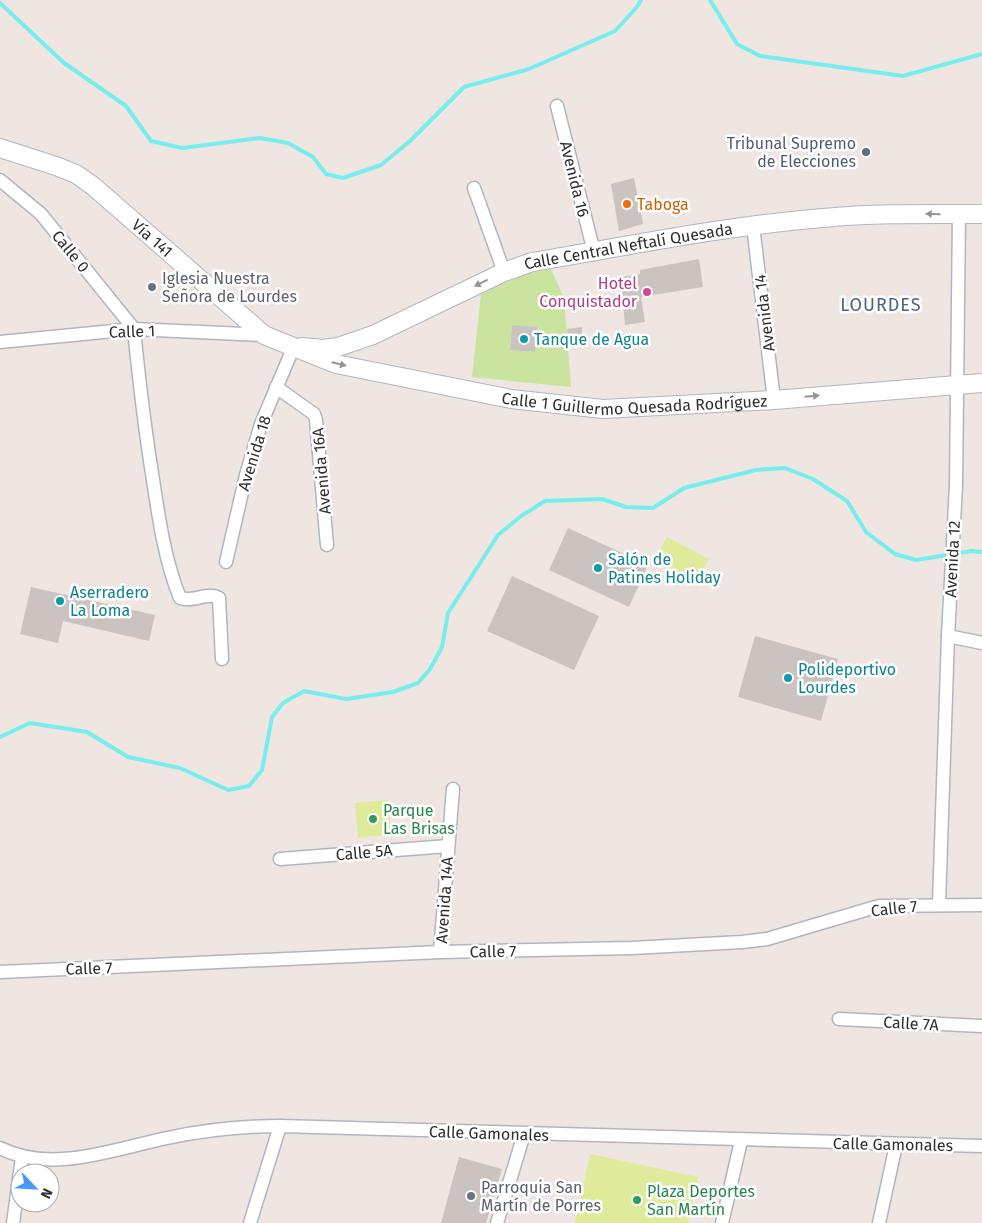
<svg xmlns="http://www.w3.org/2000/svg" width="982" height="1223" viewBox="0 0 982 1223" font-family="'Fira Sans',sans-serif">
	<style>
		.green { fill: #cae49f; fill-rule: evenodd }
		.pitch { fill: #dfeb9b }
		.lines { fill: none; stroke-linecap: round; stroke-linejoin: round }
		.stream { stroke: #77eeec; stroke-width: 4 }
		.building { fill: #cbc3bf }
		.minor-casing { stroke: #b1b6be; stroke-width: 15 }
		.secondary-casing { stroke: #b1b6be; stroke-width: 20 }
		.minor { stroke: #fff; stroke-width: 12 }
		.secondary { stroke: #fff; stroke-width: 18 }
		.oneway { fill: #969696 }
		.service-dot { fill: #5c6f8a; stroke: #fff; stroke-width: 2 }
		.food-dot { fill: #e8710a; stroke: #fff; stroke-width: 2 }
		.worship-dot { fill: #6b7280; stroke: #fff; stroke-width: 2 }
		.hotel-dot { fill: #d1479c; stroke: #fff; stroke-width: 2 }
		.culture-dot { fill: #0f9aa8; stroke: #fff; stroke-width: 2 }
		.leisure-dot { fill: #2e9e5b; stroke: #fff; stroke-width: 2 }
		.labels { text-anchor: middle; stroke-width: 5; stroke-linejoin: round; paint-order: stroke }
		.service-label { font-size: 16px; fill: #4e5e75; stroke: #fff; text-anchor: end }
		.street-label { font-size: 16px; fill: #2e2e2e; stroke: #fff }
		.food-label { font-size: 16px; fill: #c56008; stroke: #fff; text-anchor: start }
		.worship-label { font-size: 16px; fill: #5b616d; stroke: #fff; text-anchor: start }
		.hotel-label { font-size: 16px; fill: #b23c85; stroke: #fff; text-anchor: end }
		.culture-label { font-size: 16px; fill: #0d838f; stroke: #fff; text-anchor: start }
		.leisure-label { font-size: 16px; fill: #27864d; stroke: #fff; text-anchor: start }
		.neighbourhood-label { font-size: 18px; letter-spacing: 1px; fill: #4e657f; stroke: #fff }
	</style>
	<rect width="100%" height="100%" fill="#efe5e1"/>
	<!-- green -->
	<path class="green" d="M551,269L564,298L571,387L472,377L481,294L526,273ZM512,326L536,327L535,352L510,350Z"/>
	<!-- pitch -->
	<g class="pitch">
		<path d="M667,537L709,559L696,581L655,560Z"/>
		<path d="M388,800L391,835L358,838L355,803Z"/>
		<path d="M590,1154L698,1177L688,1223H575Z"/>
	</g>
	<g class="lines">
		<!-- stream -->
		<g class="stream">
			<path d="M710,0L737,44L760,56L903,76L982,54"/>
			<path d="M0,3L64,63L126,106L151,141L182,148L260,138L288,143L313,157L326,174L343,178L381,165L410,141L464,87L529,69L615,31L637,7L641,0"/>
			<path d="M0,737L30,723L87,732L128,757L180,768L228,790L249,786L262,770L272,717L283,703L304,691L346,699L393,692L418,683L430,669L442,647L448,613L498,535L521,516L545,501L602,499L626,507L653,508L684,488L756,470L785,468L813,479L847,501L866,532L895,554L916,560L972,551L982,552"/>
		</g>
	</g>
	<!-- building -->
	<g class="building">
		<path d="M634,178L643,224L619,231L611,184Z"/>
		<path d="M699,259L703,287L641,297L645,322L625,325L621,277L640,274V270Z"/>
		<path d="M512,325L537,327L535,352L510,350Z"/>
		<path d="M582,327V338L567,340V329Z"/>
		<path d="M568,528L648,565L629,607L549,570Z"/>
		<path d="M512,576L599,616L574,670L487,631Z"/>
		<path d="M31,587L155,615L149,641L63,621L58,643L20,634Z"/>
		<path d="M755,636L838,659L821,721L738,697Z"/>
		<path d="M459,1157L502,1169L486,1223H441Z"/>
	</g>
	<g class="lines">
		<!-- minor casing -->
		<g class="minor-casing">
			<g id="minor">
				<path d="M557,106L594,252"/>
				<path d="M0,180L41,214L134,329"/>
				<path d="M474,188L504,272"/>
				<path d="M753,226L774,400"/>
				<path d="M134,329C139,380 145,430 153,480C159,520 165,561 180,598C195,603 207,591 219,598L222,659"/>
				<path d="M0,342L134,329L264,335"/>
				<path d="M276,387L314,414L316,420L327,545"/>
				<path d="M226,562L246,475L261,424L294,346"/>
				<path d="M948,636L982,643"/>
				<path d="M280,859L448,846"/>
				<path d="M939,904L948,636L956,485L959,214"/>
				<path d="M440,952L453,789"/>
				<path d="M0,972L440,952L632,948L742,942L767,939L879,906L982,905"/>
				<path d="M839,1019L982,1026"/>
				<path d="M0,1148C52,1174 114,1149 167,1138C205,1130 242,1126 280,1126L982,1146"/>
				<path d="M13,1223L22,1157"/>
				<path d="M250,1223L280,1126"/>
				<path d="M497,1223L524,1134"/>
				<path d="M722,1223L741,1141"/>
				<path d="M879,1223L896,1145"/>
			</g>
		</g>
		<!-- secondary casing -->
		<g class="secondary-casing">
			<g id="secondary">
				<path id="s1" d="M0,148L56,166L76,174L93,186L264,335L336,364L511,399L603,409L774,400L982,383"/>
				<path id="s2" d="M302,347L323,349L338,347L373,335L504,272L532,262C628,246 725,226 823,218C876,213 929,214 982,214"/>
			</g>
		</g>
		<!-- minor -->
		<use href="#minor" class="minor"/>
		<!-- secondary -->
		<use href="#secondary" class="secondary"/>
	</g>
	<!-- one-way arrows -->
	<defs><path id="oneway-solid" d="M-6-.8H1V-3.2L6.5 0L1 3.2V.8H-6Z" transform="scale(1.25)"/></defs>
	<g class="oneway">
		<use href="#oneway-solid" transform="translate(933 214) rotate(-179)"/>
		<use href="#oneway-solid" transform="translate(481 283) rotate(154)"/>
		<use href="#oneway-solid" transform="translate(339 364) rotate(13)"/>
		<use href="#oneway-solid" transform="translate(812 396) rotate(-5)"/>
	</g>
	<!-- markers -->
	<circle class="service-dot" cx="866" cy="152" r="5"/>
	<circle class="food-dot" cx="627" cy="204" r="5"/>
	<g class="worship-dot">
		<circle cx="152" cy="287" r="5"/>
		<circle cx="471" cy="1196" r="5"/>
	</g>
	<circle class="hotel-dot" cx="647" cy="292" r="5"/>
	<g class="culture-dot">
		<circle cx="524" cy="339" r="5"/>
		<circle cx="598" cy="568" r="5"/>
		<circle cx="60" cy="601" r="5"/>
		<circle cx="788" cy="678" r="5"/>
	</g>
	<g class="leisure-dot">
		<circle cx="373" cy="819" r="5"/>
		<circle cx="637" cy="1200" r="5"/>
	</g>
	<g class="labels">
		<!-- service labels -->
		<g class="service-label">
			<text x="856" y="149">Tribunal Supremo<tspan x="856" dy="18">de Elecciones</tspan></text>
		</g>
		<!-- street labels -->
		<g class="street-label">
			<text transform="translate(575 179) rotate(76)" y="6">Avenida 16</text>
			<text dy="6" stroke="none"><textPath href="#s1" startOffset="180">Vía 141</textPath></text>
			<text dy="6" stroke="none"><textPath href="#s2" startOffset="346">Calle Central Neftalí Quesada</textPath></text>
			<text transform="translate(71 251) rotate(51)" y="6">Calle 0</text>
			<text transform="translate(764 313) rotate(-97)" y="6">Avenida 14</text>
			<text transform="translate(132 331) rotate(-2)" y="6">Calle 1</text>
			<text dy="6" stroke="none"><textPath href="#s1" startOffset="708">Calle 1 Guillermo Quesada Rodríguez</textPath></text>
			<text transform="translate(254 453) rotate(-73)" y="6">Avenida 18</text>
			<text transform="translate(321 471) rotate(-95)" y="6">Avenida 16A</text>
			<text transform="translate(952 559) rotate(-87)" y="6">Avenida 12</text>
			<text transform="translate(364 852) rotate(-5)" y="6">Calle 5A</text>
			<text transform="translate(444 900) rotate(-86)" y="6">Avenida 14A</text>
			<text transform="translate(894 908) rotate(-6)" y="6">Calle 7</text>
			<text transform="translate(493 951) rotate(-1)" y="6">Calle 7</text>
			<text transform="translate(89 968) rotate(-2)" y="6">Calle 7</text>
			<text transform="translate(911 1023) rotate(3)" y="6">Calle 7A</text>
			<text transform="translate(489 1133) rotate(2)" y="6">Calle Gamonales</text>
			<text transform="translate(893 1144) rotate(1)" y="6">Calle Gamonales</text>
		</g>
		<!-- food labels -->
		<g class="food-label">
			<text x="637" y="210">Taboga</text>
		</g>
		<!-- worship labels -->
		<g class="worship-label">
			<text x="162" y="284">Iglesia Nuestra<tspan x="162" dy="18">Señora de Lourdes</tspan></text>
			<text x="481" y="1193">Parroquia San<tspan x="481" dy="18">Martín de Porres</tspan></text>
		</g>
		<!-- hotel labels -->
		<g class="hotel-label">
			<text x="637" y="289">Hotel<tspan x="637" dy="18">Conquistador</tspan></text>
		</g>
		<!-- culture labels -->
		<g class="culture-label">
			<text x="534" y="345">Tanque de Agua</text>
			<text x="608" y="565">Salón de<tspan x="608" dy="18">Patines Holiday</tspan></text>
			<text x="70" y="598">Aserradero<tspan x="70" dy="18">La Loma</tspan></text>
			<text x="798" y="675">Polideportivo<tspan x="798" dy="18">Lourdes</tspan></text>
		</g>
		<!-- leisure labels -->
		<g class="leisure-label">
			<text x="383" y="816">Parque<tspan x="383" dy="18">Las Brisas</tspan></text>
			<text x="647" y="1197">Plaza Deportes<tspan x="647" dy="18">San Martín</tspan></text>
		</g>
		<!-- neighbourhood labels -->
		<g class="neighbourhood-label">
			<text x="881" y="311">LOURDES</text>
		</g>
	</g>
	<!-- north arrow -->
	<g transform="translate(35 1188) rotate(115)"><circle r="24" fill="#ffffff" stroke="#ababab"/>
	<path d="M0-4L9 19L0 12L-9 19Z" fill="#4599f8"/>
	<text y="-8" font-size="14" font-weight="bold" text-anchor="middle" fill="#2e2e2e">N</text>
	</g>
</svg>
